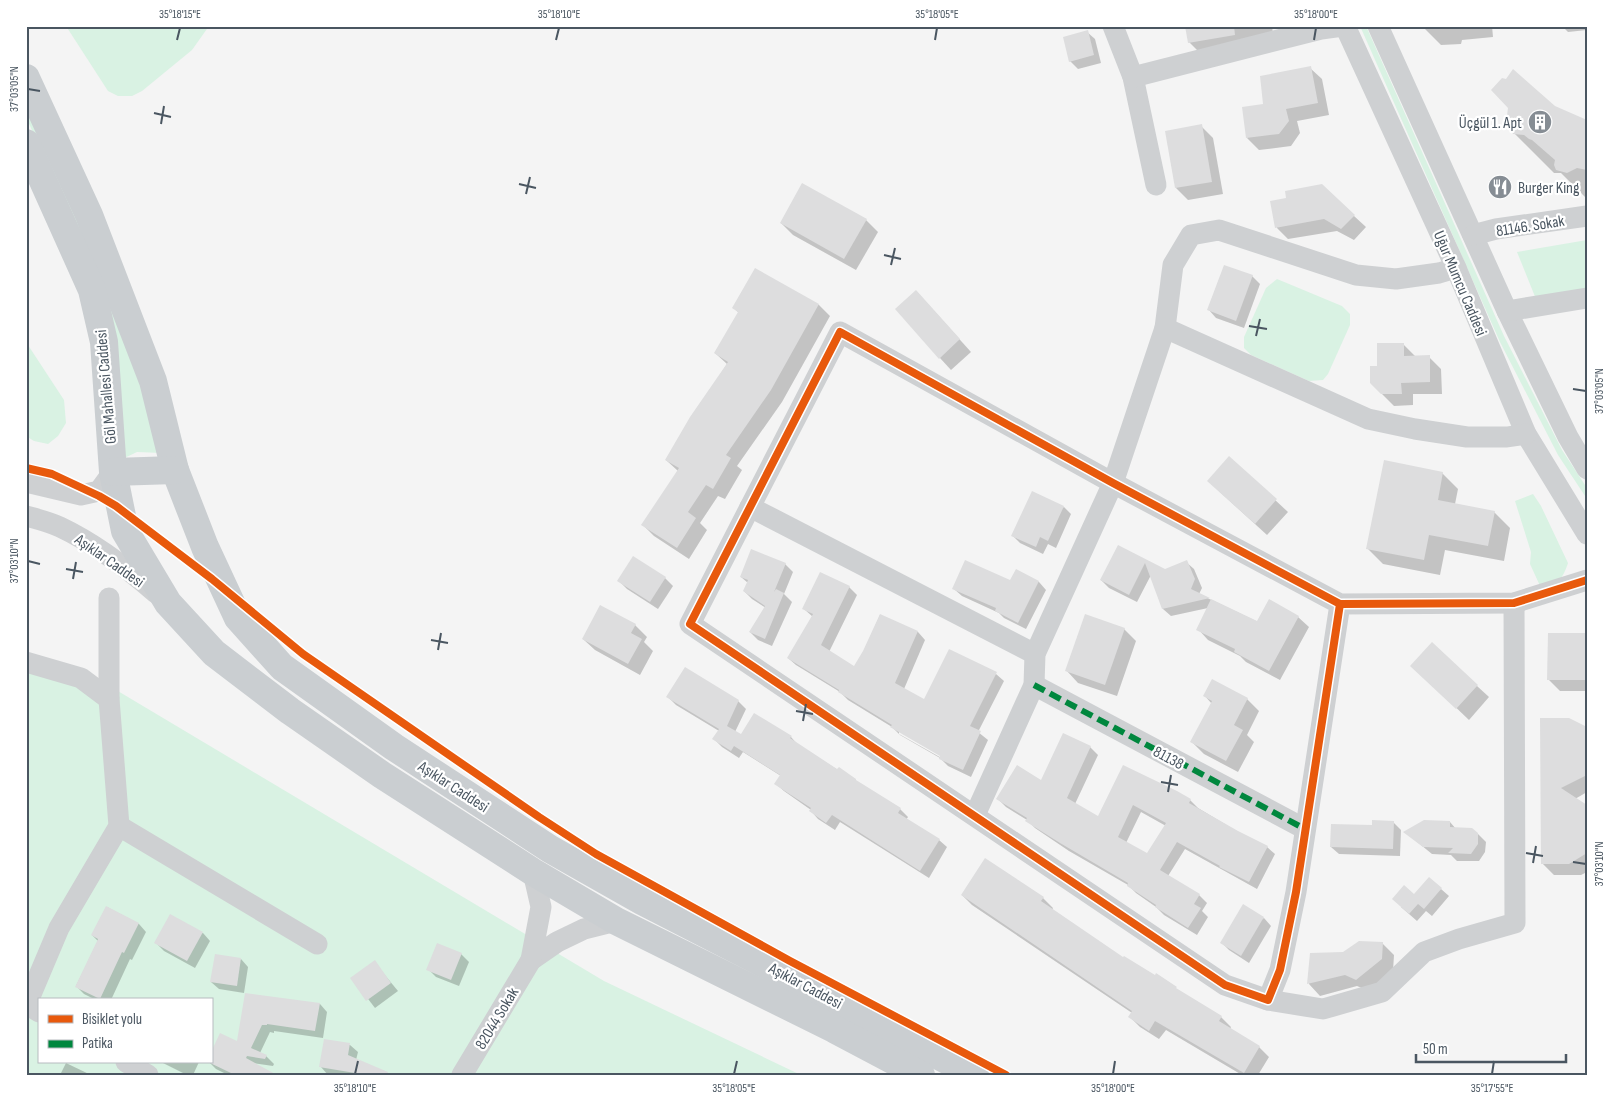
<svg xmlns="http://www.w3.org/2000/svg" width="1613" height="1101" viewBox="0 0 1613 1101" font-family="'Sofia Sans Condensed',sans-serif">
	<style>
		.green { fill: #d9f2e3; fill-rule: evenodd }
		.shadow { fill: #0003; fill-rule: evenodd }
		.building { fill: #ddddde; fill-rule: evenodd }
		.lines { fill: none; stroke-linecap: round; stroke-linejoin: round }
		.minor { stroke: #ced0d2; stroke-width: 21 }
		.major { stroke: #caced1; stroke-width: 28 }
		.quiet { stroke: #00873e; stroke-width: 6; stroke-dasharray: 12 6; stroke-linecap: butt }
		.cycleway-casing { stroke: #fff; stroke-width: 11 }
		.cycleway { stroke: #e8590c; stroke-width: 8 }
		.ticks { fill: none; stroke: #4a5661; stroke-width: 2 }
		.labels { text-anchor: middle; stroke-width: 4.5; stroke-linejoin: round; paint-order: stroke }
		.poi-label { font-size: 16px; fill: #4a5661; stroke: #fff; text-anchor: end }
		.street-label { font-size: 16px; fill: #4a5661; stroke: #fff }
		.neatline { fill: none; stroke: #4a5661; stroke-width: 2 }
		.ticks-label { font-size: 12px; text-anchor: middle; fill: #4a5661 }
	</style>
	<rect width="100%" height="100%" fill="#f4f4f4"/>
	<!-- green -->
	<g class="green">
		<path d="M66,26H209L192,50L142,91L132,96H118L108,91Z"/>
		<path d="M1360,26H1366L1504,336L1562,450L1587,488V499L1558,455L1500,342Z"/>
		<path d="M26,100L136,360L162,453L137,452L116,462L72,220L26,117Z"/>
		<path d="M1587,240V305L1542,314L1517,252Z"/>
		<path d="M1277,279L1342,306L1350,314V325L1328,374L1323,380L1309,381L1251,355L1244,348V337L1266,288Z"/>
		<path d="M26,342L64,400L66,423L58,436L48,444L34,441L26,436Z"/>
		<path d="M1533,494L1541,506L1568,563C1562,581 1558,583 1541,588L1530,564L1531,552L1515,501Z"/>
		<path d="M26,652L86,672L604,981L801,1075H26ZM39,1000H211V1062H39Z"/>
	</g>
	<!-- shadow -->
	<g class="shadow">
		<path d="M1186,26H1272L1274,42L1201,54L1189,42Z"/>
		<path d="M1422,26H1492L1493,37L1462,40L1461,44L1441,45Z"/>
		<path d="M1562,26H1587V30L1568,32Z"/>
		<path d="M1087,32L1095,39L1101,63L1078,69L1070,61Z"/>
		<path d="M1310,68L1322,79L1329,115L1297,121L1300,133L1291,146L1259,150L1247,138L1264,105Z"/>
		<path d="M1555,107L1587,121V199L1561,173H1554L1511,130Z"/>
		<path d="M1201,126L1213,138L1223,194L1188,200L1176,188Z"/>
		<path d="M1272,202L1354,216L1366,227L1354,240L1337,231L1288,239L1277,228Z"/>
		<path d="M866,220L878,232L856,270L793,235L781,223Z"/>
		<path d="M755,270L819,305L830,316L782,402L737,466L742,470L725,499L718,496L700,523L707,530L689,559L654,536L643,525L678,471L666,460L727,364L715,353L739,313L734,308Z"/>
		<path d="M1252,276L1260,284L1244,328L1216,318L1209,310Z"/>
		<path d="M916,291L971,352L951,370L940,358Z"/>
		<path d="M1403,344L1415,356L1429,357L1441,369L1442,394H1413V405L1394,406L1371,383L1378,367Z"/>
		<path d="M1229,457L1288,512L1267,535L1220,492Z"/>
		<path d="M1442,473L1458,489L1455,504L1494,512L1510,528L1504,561L1445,550L1440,575L1383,564L1367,548Z"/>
		<path d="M1064,507L1071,514L1056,548L1048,544L1043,554L1020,543L1012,535Z"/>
		<path d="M1118,547L1165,571L1186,562L1194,569L1202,588L1199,594L1258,622L1298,617L1309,627L1280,680L1246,662L1240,656L1208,640L1198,629L1208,608L1171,616L1163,609L1151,575L1137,602L1109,588L1101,580Z"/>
		<path d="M785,564L793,572L784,594L792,602L772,646L758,640L750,632L766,608L752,599L744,591L748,583L741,577Z"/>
		<path d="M1017,571L1039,582L1046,590L1026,629L1004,618L999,613L962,596L954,589L1011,582Z"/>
		<path d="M665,578L673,586L658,609L627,589L619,581Z"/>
		<path d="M849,587L857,595L829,652L855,668L864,652L880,615L918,632L925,640L904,689L924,701L996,674L1004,681L978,732L988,740L971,777L948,766L940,758L900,735L892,727L848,700L840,692L796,665L788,658L813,617L804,609ZM899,731L946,758L945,760L899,734Z"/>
		<path d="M635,625L647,637L644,642L653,651L640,675L595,650L583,639Z"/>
		<path d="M1124,629L1136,641L1117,696L1078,683L1067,671Z"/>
		<path d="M1587,634V691H1560L1548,679Z"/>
		<path d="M1424,677L1477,686L1489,697L1469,720Z"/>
		<path d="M1204,695L1247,699L1259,711L1247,735L1254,742L1238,772L1204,754L1192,742L1212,704Z"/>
		<path d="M668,697L738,701L746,709L735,732L742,735L791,737L798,745L900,809L908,817L906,820L939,840L947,847L929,878L840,822L835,830L818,819L811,811V810L784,791L776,784L781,776L743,752L739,758L722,747L714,739L719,731L676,705Z"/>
		<path d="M1542,720L1587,728V792L1575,799L1587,806V872L1581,875H1554L1542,863Z"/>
		<path d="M1090,747L1098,755L1075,804L1099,818L1123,767L1177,792L1190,800L1198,808L1238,832L1267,847L1275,854L1257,889L1185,849L1168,876L1199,895L1207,903L1202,911L1208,917L1197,935L1164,915L1156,907L1136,893L1128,885L1069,851L1035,828L1027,820L1006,807L998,799L1041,782ZM1141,812L1166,826L1147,855L1126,843Z"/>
		<path d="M1393,822L1401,830L1400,856L1339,854L1331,847L1374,827Z"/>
		<path d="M1450,822L1456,829L1478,834L1486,842L1485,852L1479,861H1457L1451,855L1432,854L1405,832Z"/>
		<path d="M1441,889L1449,896L1432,916L1426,911L1417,921L1401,907L1414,896Z"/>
		<path d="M962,895L1043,898L1053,908L1052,910L1124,959L1155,977L1157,975L1180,992L1221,1017L1231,1027L1230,1029L1259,1047L1269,1057L1258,1075H1242L1166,1030L1159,1039L1140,1027L1130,1017L1132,1013L972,905Z"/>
		<path d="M107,907L139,924L146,932L132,960L130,959L111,1000H96L84,994L76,986L98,941L92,935Z"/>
		<path d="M1264,918L1271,926L1249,963L1229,950L1222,943Z"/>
		<path d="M203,933L210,941L195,968L164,951L156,943Z"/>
		<path d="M1382,943L1394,955L1393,971L1369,991L1357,986L1320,996L1309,984L1311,955L1344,953Z"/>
		<path d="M461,954L469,962L459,986L436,977L428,969Z"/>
		<path d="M241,959L248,967L244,993L219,989L211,982Z"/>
		<path d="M374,962L398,991L375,1008L352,978Z"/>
		<path d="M246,994L320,1004L327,1012L323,1038L274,1031V1033L270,1032L260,1053L266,1056L274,1064L273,1066L253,1063L274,1075H228L216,1069L209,1062L238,1042Z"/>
		<path d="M325,1041L350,1045L358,1052L356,1060L391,1075H328L321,1067Z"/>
		<path d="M161,1062H199L193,1075H187Z"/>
		<path d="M66,1063L91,1075H60Z"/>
	</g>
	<!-- building -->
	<g class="building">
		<path d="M1185,26H1234L1235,35L1188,43Z"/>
		<path d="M1088,30L1094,55L1069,62L1063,37Z"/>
		<path d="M1311,66L1318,103L1286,109L1289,121L1279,134L1246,138L1242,107L1263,104L1260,76Z"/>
		<path d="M1513,69L1555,106L1587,120V170L1577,168L1567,173L1556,170L1554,165L1555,160L1532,140L1529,139L1524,135L1513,134L1510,130L1506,123L1508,108L1491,90L1502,78L1506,79Z"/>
		<path d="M1202,124L1212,182L1175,188L1165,131Z"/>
		<path d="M802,183L867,219L844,259L780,223Z"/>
		<path d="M1322,184L1355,215L1341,229L1324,219L1275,228L1270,201L1286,198L1285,191Z"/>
		<path d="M1224,265L1253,275L1236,321L1207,310Z"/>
		<path d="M755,268L819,304L771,390L726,455L731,458L713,489L706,485L688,512L696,518L677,548L641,525L679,468L665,460L690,417L728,362L714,353L738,312L732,308Z"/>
		<path d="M916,290L960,339L939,359L895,309Z"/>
		<path d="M1377,343H1404V356L1430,355V382L1401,383L1402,394H1381L1370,383V366H1377Z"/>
		<path d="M1229,456L1277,499L1255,524L1207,481Z"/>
		<path d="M1384,460L1443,472L1438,500L1495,511L1488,546L1429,535L1424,560L1366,549Z"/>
		<path d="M1032,491L1064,506L1048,541L1040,537L1036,547L1011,536Z"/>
		<path d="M1118,545L1165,569L1187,560L1195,579L1191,589L1210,598L1162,609L1145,563L1129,595L1100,580Z"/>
		<path d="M751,549L786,563L774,592L776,589L784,593L765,639L749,632L765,606L743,591L748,580L740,577Z"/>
		<path d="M633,556L666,577L650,602L617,581Z"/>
		<path d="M965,560L1010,580L1016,569L1039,581L1018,623L995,611L996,608L952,589Z"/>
		<path d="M820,572L850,586L821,645L854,666L863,651L880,614L918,631L895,683L924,699L949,649L997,672L970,726L981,731L963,770L939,759L940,756L890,727L892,725L838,692L839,690L787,658L813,614L802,609Z"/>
		<path d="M1211,599L1257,621L1269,599L1299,616L1269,671L1234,652L1235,649L1196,630Z"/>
		<path d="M600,605L636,624L631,633L642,639L628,664L582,639Z"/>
		<path d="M1085,614L1125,628L1105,685L1065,671Z"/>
		<path d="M1548,633H1587V680H1547Z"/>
		<path d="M1432,642L1478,685L1456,709L1410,666Z"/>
		<path d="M685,667L739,700L727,726L741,734L754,713L792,736L790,738L837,769L839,767L856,779V780L901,808L898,813L940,839L920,871L832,815L826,823L809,811L811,808L774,784L780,775L734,746L731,751L712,739L719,729L666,697Z"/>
		<path d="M1212,679L1248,698L1234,725L1243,730L1226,761L1190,742L1212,701L1203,696Z"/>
		<path d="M1540,718H1569L1587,727V775L1561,788L1587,805V853L1569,864H1541Z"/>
		<path d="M1063,733L1091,746L1067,798L1098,816L1123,765L1177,791L1191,799L1189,803L1238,831L1268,846L1249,882L1219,867L1220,866L1177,842L1160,870L1200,894L1194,904L1201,908L1188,928L1155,907L1156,905L1127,886L1128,883L1060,843L1025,821L1027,818L996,799L1017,765L1041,780ZM1133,805L1166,823L1147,853L1118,837Z"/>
		<path d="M1372,820L1394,821L1393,849L1330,847L1331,824L1372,825Z"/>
		<path d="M1424,820L1450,821V827L1472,828L1478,833V844L1471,854L1448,853L1453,848L1423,847L1403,832Z"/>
		<path d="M985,858L1044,897L1041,901L1123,957L1124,956L1155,975L1156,973L1177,987L1176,988L1222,1016L1219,1021L1260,1046L1244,1073L1155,1021L1149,1031L1128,1017L1132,1011L961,895Z"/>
		<path d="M1429,877L1442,888L1424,909L1418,904L1409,914L1392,899L1404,885L1414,894Z"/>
		<path d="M1243,904L1264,917L1241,956L1220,943Z"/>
		<path d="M106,906L139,923L124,953L122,952L100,999L75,987L98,939L91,935Z"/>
		<path d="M170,914L203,932L187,961L154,943Z"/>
		<path d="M1359,941L1383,942L1382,959L1356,980L1345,975L1307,984L1310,953L1343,952Z"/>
		<path d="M437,943L462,953L451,980L426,970Z"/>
		<path d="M215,954L241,958L237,986L210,982Z"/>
		<path d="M375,960L391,983L366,1001L350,978Z"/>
		<path d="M245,993L320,1003L315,1031L267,1024V1025H262L251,1048L267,1055L265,1059L247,1056L246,1058L277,1075H231V1073L208,1062H211V1052L220,1033L237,1041Z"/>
		<path d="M324,1039L350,1043L348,1055L388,1072L387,1075H367L319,1067Z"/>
	</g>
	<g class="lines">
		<!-- minor -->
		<g class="minor">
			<path d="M1113,26L1133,77L1156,185"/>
			<path d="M1345,26L1456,268L1526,434L1587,534"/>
			<path d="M1378,26L1507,311L1568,437L1587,469"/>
			<path d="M1133,77L1321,29L1343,26"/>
			<path d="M1473,235L1496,229L1587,216"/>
			<path d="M1507,311L1587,298"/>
			<path d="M1165,328L1173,265L1191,235L1219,230L1356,275L1396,279L1439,273L1456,268"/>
			<path d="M26,482L81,495L99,491L113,472"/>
			<path d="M750,507L1035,654"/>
			<path d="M26,516C37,519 49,522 60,527C94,543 127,568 156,593"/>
			<path d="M1340,604L1296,892L1280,970L1268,1000L1225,985L690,624L840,332L1113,483L1340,604L1514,603L1587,580"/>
			<path d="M26,662L81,678L109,699"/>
			<path d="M1034,685L1305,829"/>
			<path d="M975,815L1034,685L1035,654L1113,483L1165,328L1368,419L1415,429L1467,437H1507L1526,434"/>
			<path d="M119,826L317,944"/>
			<path d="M533,872L541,907L531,960L557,942L584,929L616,921"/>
			<path d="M1268,1000L1323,1009L1382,992L1424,952L1459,939L1515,923L1514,603"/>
			<path d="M39,1012L28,1005L29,999L59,928L119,826L109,699V598"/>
			<path d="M126,1062L148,1075"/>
			<path d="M462,1075L531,960"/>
		</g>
		<!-- major -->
		<g class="major">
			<path d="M26,78L89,215L153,381L175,470L205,547L238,618L282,667L394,747L550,849L642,901L784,974L975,1075"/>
			<path d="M26,143L92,290L104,342L113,472L125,531L168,603L214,653L290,711L382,775L533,872L616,921L834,1029L921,1075"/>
			<path d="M113,472L175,470"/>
		</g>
		<!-- quiet -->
		<path class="quiet" d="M1034,685L1305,829"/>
		<!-- cycleway casing -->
		<g class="cycleway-casing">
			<g id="cycleway">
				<path d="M26,468L52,474L99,496L116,506L212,579L303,654L539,817L596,854L790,961L1006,1075"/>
				<path d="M1340,604L1296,892L1280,970L1268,1000L1225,985L690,624L840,332L1113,483L1340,604L1514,603L1587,580"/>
			</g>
		</g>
		<!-- cycleway -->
		<use href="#cycleway" class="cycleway"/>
	</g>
	<!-- ticks -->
	<path class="ticks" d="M177,40L180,28M556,40L559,28M935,40L937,28M1314,40L1316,28M28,89L40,91M154,113L171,117M161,124L164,106M519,184L536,188M526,194L530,177M884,255L901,259M891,265L895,248M1249,326L1267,329M1256,336L1260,319M1573,389L1586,391M28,561L40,564M66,569L83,572M73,579L76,562M431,640L448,643M438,650L441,633M796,711L813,714M803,721L806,704M1161,782L1178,785M1168,792L1171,775M1526,853L1543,856M1573,862L1586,864M1533,863L1536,846M355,1074L358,1061M734,1074L737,1061M1113,1074L1115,1061M1492,1074L1494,1061"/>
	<!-- icons -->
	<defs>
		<g id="building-disc" transform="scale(1.25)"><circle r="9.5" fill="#868d94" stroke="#fff"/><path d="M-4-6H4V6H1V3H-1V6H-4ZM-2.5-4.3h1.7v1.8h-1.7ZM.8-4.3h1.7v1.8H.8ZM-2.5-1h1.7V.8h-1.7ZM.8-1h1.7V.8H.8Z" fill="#fff"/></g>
		<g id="restaurant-disc" transform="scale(1.25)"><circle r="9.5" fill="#868d94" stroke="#fff"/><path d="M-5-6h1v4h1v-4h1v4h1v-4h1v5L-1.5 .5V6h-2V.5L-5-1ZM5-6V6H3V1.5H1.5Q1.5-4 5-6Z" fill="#fff"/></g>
	</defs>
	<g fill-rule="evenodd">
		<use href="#building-disc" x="1540" y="122"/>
		<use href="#restaurant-disc" x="1500" y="187"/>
	</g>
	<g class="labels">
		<!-- poi labels -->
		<g class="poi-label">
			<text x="1522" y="128">Üçgül 1. Apt</text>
			<text x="1518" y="193" text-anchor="start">Burger King</text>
		</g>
		<!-- street labels -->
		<g class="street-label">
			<text transform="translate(1530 225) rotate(-9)" y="6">81146. Sokak</text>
			<text transform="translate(1461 283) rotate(67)" y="6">Uğur Mumcu Caddesi</text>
			<text transform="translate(105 387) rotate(-95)" y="6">Göl Mahallesi Caddesi</text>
			<text transform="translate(110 560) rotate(35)" y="6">Aşıklar Caddesi</text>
			<text transform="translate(1169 757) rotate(28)" y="6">81138</text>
			<text transform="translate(454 786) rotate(33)" y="6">Aşıklar Caddesi</text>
			<text transform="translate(806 985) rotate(28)" y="6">Aşıklar Caddesi</text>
			<text transform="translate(496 1018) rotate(-59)" y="6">82044 Sokak</text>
		</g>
	</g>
	<!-- border -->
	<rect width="1613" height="1101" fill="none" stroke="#ffffff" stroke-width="55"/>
	<!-- legend -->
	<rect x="38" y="998" width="175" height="65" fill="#ffffff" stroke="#b7bbc0"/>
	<rect x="48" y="1015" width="25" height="8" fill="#e8590c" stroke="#b7bbc0"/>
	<text x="82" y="1024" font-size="15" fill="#4a5661">Bisiklet yolu</text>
	<rect x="48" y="1040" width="25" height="8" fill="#00873e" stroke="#b7bbc0"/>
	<text x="82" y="1048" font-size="15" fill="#4a5661">Patika</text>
	<!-- scale -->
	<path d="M1416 1054v8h150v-8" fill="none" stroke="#4a5661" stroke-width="2.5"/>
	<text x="1423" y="1054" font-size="15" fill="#4a5661" stroke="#ffffff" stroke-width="4" paint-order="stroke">50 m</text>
	<rect x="28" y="28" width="1558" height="1046" class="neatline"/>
	<g class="ticks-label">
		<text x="180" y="18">35°18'15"E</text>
		<text x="559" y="18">35°18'10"E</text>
		<text x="937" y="18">35°18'05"E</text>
		<text x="1316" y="18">35°18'00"E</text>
		<text transform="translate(14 89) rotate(-90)" y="4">37°03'05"N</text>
		<text transform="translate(1599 391) rotate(-90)" y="4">37°03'05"N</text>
		<text transform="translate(14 561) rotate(-90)" y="4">37°03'10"N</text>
		<text transform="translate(1599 864) rotate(-90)" y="4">37°03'10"N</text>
		<text x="355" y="1092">35°18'10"E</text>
		<text x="734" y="1092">35°18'05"E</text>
		<text x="1113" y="1092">35°18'00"E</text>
		<text x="1492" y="1092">35°17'55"E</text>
	</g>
</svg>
